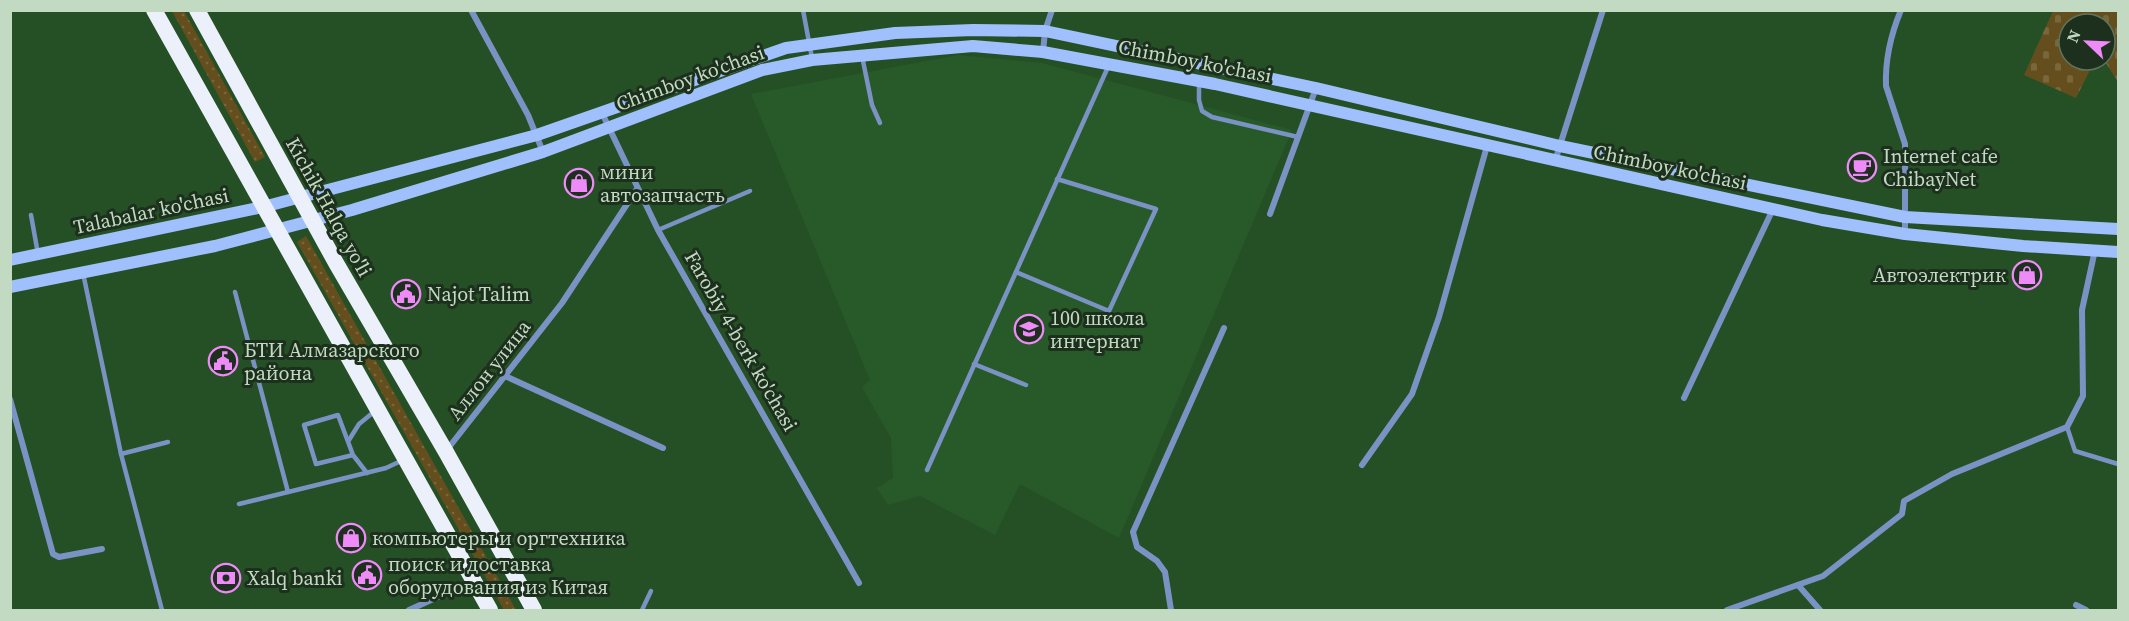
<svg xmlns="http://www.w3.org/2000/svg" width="2129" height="621" viewBox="0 0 2129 621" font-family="'Source Serif 4',serif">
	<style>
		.built { fill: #285a29 }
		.grass { fill: url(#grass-dots) }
		.cemetery { fill: url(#cemetery-stones) }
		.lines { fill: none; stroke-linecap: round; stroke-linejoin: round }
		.service { stroke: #7b93c4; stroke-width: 4.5 }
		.minor { stroke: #7b93c4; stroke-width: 6 }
		.secondary { stroke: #a0bffd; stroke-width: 12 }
		.trunk { stroke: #ebf0fa; stroke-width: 16 }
		.labels { text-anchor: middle; stroke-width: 6; stroke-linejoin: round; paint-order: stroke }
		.street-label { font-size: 20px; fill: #c2dac1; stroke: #1d301d }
		.poi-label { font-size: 20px; fill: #c2dac1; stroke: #1d301d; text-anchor: start }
	</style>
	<defs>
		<pattern id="grass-dots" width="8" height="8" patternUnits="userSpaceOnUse" patternTransform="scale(1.5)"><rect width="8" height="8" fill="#654e1d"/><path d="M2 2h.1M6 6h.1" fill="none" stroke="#79673c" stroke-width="1.8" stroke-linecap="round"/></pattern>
		<pattern id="cemetery-stones" width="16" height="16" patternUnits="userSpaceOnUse" patternTransform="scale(1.5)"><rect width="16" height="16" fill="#654e1d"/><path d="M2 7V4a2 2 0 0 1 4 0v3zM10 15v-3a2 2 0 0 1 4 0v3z" fill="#79673c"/></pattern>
	</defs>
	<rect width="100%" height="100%" fill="#255025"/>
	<!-- built -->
	<path class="built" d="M958,55L1042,63L1292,130L1119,538L1020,484L995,535L920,496L888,505L877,488L893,478L891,438L862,387L870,380L751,94Z"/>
	<!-- grass -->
	<g class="grass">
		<path d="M172,11H184L265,157L255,162Z"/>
		<path d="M306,236L516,610H504L297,242Z"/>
	</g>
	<!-- cemetery -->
	<path class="cemetery" d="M2053,11H2118V82L2104,60L2105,24H2069V60H2095L2076,98L2024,75Z"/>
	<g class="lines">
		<!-- service -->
		<g class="service">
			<path d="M803,10L812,58"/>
			<path d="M862,56L872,105L880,123"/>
			<path d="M1199,83V100L1202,111L1212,117L1298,137"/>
			<path d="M31,215L38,254"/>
			<path d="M658,230L750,191"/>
			<path d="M1016,272L1109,311L1156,209L1057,179"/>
			<path d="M83,273L121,454L168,442"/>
			<path d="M235,292L288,492"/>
			<path d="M974,364L1026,385"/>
			<path d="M2067,427L2075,451L2118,464"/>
			<path d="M349,440L359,424L375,411"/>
			<path d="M121,454L162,610"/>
			<path d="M353,455L316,464L304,425L338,415L353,455L367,473"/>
			<path d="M927,470L1108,67"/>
			<path d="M239,504L386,468L403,460"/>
			<path d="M642,610L651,591"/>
		</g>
		<!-- minor -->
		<g class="minor">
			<path d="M471,10L528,115L543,152"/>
			<path d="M1901,10C1891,34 1885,60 1886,86L1905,144V234"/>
			<path d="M1043,52L1045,31L1052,10"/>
			<path d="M602,113L658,230L859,583"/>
			<path d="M1555,161L1603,10"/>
			<path d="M1270,214L1316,88"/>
			<path d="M505,376L663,448"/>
			<path d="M1684,398L1773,209"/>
			<path d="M10,399L53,554L59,557L102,549"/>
			<path d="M446,451L562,303L637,189"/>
			<path d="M1362,465L1412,394L1439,317L1487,146"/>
			<path d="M1798,585L1820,610"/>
			<path d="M2076,605L2086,610"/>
			<path d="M409,610L471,582"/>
			<path d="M1171,610L1165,572L1157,561L1137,547L1133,532L1224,328"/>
			<path d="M1727,610L1823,576L1902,514L1904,501L1952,474L2067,427L2083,396L2082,310L2095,250"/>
		</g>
		<!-- secondary -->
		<g class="secondary">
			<path d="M10,260L263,207L537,135L786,48L895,33L973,30L1045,31L1316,88L1560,146L1905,217L2118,229"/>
			<path d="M10,287L215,246L352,210L543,152L762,70L812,60L973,46L1043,52L1215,84L1822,220L1905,234L2023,246L2118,252"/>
		</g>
		<!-- trunk -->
		<g class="trunk">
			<path d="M154,10L490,610"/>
			<path d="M197,10L336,263L446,452L534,610"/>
		</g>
	</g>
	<!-- icons -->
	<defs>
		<g id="cafe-ring" transform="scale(1.5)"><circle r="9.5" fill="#1d301d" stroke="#ee8bf8" stroke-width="1.5"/><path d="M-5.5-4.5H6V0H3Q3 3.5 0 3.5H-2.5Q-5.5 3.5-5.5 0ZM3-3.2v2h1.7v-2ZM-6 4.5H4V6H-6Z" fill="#ee8bf8"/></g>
		<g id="shop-ring" transform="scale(1.5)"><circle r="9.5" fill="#1d301d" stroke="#ee8bf8" stroke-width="1.5"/><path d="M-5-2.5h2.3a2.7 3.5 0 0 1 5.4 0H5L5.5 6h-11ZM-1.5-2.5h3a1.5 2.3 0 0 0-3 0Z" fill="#ee8bf8"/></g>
		<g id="civic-ring" transform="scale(1.5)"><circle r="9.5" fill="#1d301d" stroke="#ee8bf8" stroke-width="1.5"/><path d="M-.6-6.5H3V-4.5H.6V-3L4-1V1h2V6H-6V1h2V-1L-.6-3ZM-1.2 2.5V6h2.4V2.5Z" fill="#ee8bf8"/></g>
		<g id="school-ring" transform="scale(1.5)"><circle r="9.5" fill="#1d301d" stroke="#ee8bf8" stroke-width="1.5"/><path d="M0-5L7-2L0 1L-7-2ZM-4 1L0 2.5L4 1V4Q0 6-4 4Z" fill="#ee8bf8"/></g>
		<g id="bank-ring" transform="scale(1.5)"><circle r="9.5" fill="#1d301d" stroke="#ee8bf8" stroke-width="1.5"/><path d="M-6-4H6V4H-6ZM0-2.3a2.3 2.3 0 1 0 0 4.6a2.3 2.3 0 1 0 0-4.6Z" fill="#ee8bf8"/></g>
	</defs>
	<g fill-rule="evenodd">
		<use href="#cafe-ring" x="1862" y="167"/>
		<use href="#shop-ring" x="579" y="183"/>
		<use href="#shop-ring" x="2027" y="275"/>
		<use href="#civic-ring" x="406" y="294"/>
		<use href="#school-ring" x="1029" y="329"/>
		<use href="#civic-ring" x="223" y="361"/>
		<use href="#shop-ring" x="351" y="538"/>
		<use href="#civic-ring" x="367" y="575"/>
		<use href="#bank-ring" x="226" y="578"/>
	</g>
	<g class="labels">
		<!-- street labels -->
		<g class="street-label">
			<text transform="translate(1195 61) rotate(11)" y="7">Chimboy ko'chasi</text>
			<text transform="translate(690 78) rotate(-20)" y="7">Chimboy ko'chasi</text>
			<text transform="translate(1670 167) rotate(12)" y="7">Chimboy ko'chasi</text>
			<text transform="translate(329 207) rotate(61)" y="7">Kichik Halqa yo'li</text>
			<text transform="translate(151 211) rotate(-12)" y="7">Talabalar ko'chasi</text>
			<text transform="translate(741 341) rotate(60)" y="7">Farobiy 4-berk ko'chasi</text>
			<text transform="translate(489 370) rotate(-52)" y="7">Аллон улица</text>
		</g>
		<!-- poi labels -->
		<g class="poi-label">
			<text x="1883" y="163">Internet cafe<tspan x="1883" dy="23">ChibayNet</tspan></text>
			<text x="600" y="179">мини<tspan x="600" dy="23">автозапчасть</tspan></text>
			<text x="2006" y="282" text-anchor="end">Автоэлектрик</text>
			<text x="427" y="301">Najot Talim</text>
			<text x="1050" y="325">100 школа<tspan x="1050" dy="23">интернат</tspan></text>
			<text x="244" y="357">БТИ Алмазарского<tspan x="244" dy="23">района</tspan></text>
			<text x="372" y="545">компьютеры и оргтехника</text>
			<text x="388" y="571">поиск и доставка<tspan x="388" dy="23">оборудования из Китая</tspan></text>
			<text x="247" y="585">Xalq banki</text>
		</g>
	</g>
	<!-- border -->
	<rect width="2129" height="621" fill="none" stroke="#c2dac1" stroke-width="24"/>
	<!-- north arrow -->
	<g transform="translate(2087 42) rotate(293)"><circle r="28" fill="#1d301d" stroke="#5f745f" stroke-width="1.5"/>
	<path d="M0-4.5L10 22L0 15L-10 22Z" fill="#ee8bf8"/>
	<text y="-9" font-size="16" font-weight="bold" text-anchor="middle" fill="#c2dac1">N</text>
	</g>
</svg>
